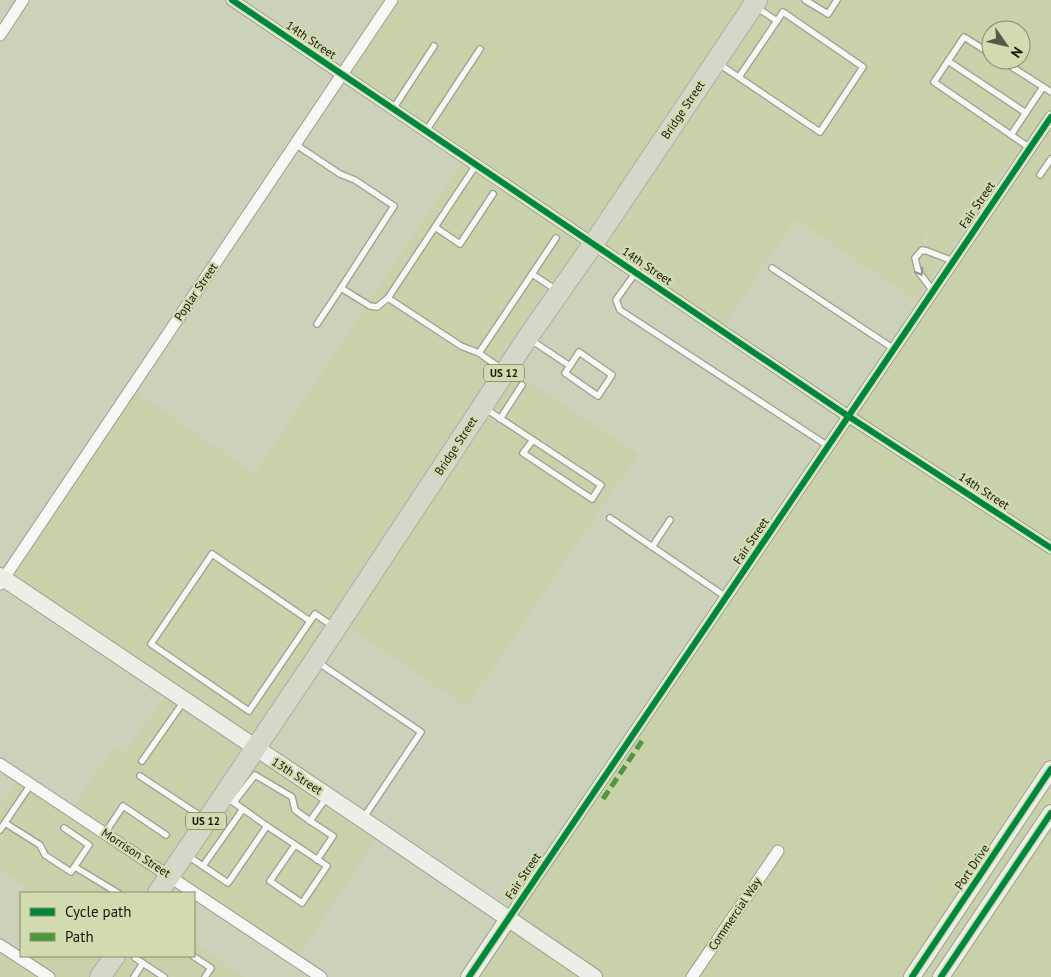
<svg xmlns="http://www.w3.org/2000/svg" width="1051" height="977" viewBox="0 0 1051 977" font-family="'PT Sans',sans-serif">
	<style>
		.built { fill: #c9d1ab; fill-rule: evenodd }
		.lines { fill: none; stroke-linecap: round; stroke-linejoin: round }
		.lane-casing { stroke: #9b9f8d; stroke-width: 8 }
		.street-casing { stroke: #9b9f8d; stroke-width: 13 }
		.secondary-casing { stroke: #9b9f8d; stroke-width: 18 }
		.highway-casing { stroke: #adafa4; stroke-width: 22 }
		.path { stroke: #d0d2ca; stroke-width: 2; stroke-dasharray: 4 4; stroke-linecap: butt }
		.lane { stroke: #f7f8f5; stroke-width: 5.5 }
		.street { stroke: #f7f8f5; stroke-width: 11 }
		.secondary { stroke: #edeee8; stroke-width: 16 }
		.highway { stroke: #d5d8c8; stroke-width: 20 }
		.quiet { stroke: #4b993b; stroke-width: 5; stroke-dasharray: 10 5; stroke-linecap: butt }
		.cycleway-casing { stroke: #d2dbb0; stroke-width: 9 }
		.cycleway { stroke: #00873e; stroke-width: 6 }
		.oneway { stroke: #92948b }
		.labels { text-anchor: middle; stroke-width: 4.5; stroke-linejoin: round; paint-order: stroke }
		.shield { fill: #d2dbb0; stroke: #4e533b; stroke-width: 1 }
		.shield-label { font-size: 11px; font-weight: bold; fill: #161909 }
		.street-label { font-size: 12px; fill: #161909; stroke: #d2dbb0 }
	</style>
	<rect width="100%" height="100%" fill="#ccd1ba"/>
	<!-- built -->
	<g class="built">
		<path d="M392,0H1051V977H469L1021,166L1011,159L916,300L796,219L721,329L594,244L507,368L638,454L466,707L341,621L255,748L381,832L295,960L170,876L158,893H37L0,869V805L20,777L70,810L115,747L124,753L169,691L4,579L131,389L255,474L465,158L342,74ZM991,30H1021V60H991Z"/>
		<path d="M194,943L244,977H0V945L16,955L21,949V956H194Z"/>
	</g>
	<g class="lines">
		<!-- lane casing -->
		<g class="lane-casing">
			<g id="lane">
				<path d="M805,0L828,14L837,0"/>
				<path d="M756,7L777,21"/>
				<path d="M991,54L964,37L934,82L1030,148"/>
				<path d="M1001,60L1051,92"/>
				<path d="M948,61L1026,113"/>
				<path d="M719,64L820,132L863,67L783,12L739,77"/>
				<path d="M393,109L434,46"/>
				<path d="M426,131L480,49"/>
				<path d="M1011,135L1043,87"/>
				<path d="M295,144L340,174L355,180L394,206L341,288"/>
				<path d="M476,165L388,298L461,346L479,353"/>
				<path d="M1040,175L1051,159"/>
				<path d="M435,227L460,244L493,194"/>
				<path d="M772,268L894,349"/>
				<path d="M636,272L616,300L620,310L828,446"/>
				<path d="M532,274L556,238"/>
				<path d="M933,291L918,271L915,258L922,250L927,251L953,261"/>
				<path d="M317,324L341,288L370,306L377,307L388,298"/>
				<path d="M531,340L570,366L565,373L598,396L612,375L579,352L570,366"/>
				<path d="M503,370L479,353L532,274L558,291"/>
				<path d="M486,409L601,485L592,499L523,453L533,440"/>
				<path d="M500,419L522,385"/>
				<path d="M610,518L726,597"/>
				<path d="M652,547L670,520"/>
				<path d="M310,621L212,554L151,644L249,711L315,614L334,627"/>
				<path d="M319,663L421,732L364,817"/>
				<path d="M142,761L184,701"/>
				<path d="M140,776L205,819"/>
				<path d="M234,802L255,775L292,797L295,810L310,821"/>
				<path d="M5,823L40,845L45,855L71,872L89,845L64,828"/>
				<path d="M267,826L327,866L302,903L270,881L295,845"/>
				<path d="M0,830L31,784"/>
				<path d="M105,833L123,806L166,835"/>
				<path d="M188,856L228,883L267,826L226,797"/>
				<path d="M317,860L333,836L310,821L327,797"/>
				<path d="M203,866L243,809"/>
				<path d="M75,867L118,893"/>
				<path d="M136,956L135,958L164,977"/>
				<path d="M193,956L211,968L205,977"/>
				<path d="M134,977L143,963"/>
			</g>
		</g>
		<!-- street casing -->
		<g class="street-casing">
			<g id="street">
				<path d="M232,0L848,416L1051,548"/>
				<path d="M0,35L23,0"/>
				<path d="M0,584L392,0"/>
				<path d="M0,764L321,977"/>
				<path d="M508,919L1051,117"/>
				<path d="M0,945L49,977"/>
				<path d="M692,977L778,851"/>
			</g>
		</g>
		<!-- secondary casing -->
		<g class="secondary-casing">
			<g id="secondary">
				<path d="M0,576L362,819L594,977"/>
				<path d="M469,977L508,919"/>
				<path d="M912,977L1051,769"/>
				<path d="M941,977L1051,813"/>
			</g>
		</g>
		<!-- highway casing -->
		<g class="highway-casing">
			<g id="highway">
				<path d="M158,893L315,660L528,337L594,243L757,0"/>
				<path d="M100,977L115,956"/>
			</g>
		</g>
		<!-- path -->
		<path class="path" d="M925,244L927,226"/>
		<!-- lane -->
		<use href="#lane" class="lane"/>
		<!-- street -->
		<use href="#street" class="street"/>
		<!-- secondary -->
		<use href="#secondary" class="secondary"/>
		<!-- highway -->
		<use href="#highway" class="highway"/>
		<!-- quiet -->
		<path class="quiet" d="M603,799L642,741"/>
		<!-- cycleway casing -->
		<g class="cycleway-casing">
			<g id="cycleway">
				<path d="M232,0L848,416L1051,548"/>
				<path d="M469,977L1051,117"/>
				<path d="M912,977L1051,769"/>
				<path d="M941,977L1051,813"/>
			</g>
		</g>
		<!-- cycleway -->
		<use href="#cycleway" class="cycleway"/>
	</g>
	<!-- one-way arrows -->
	<defs><path id="oneway-chevron" d="M-2-3.5L2.5 0L-2 3.5" fill="none" stroke-width="1.6" stroke-linecap="round" stroke-linejoin="round" transform="scale(1.25)"/></defs>
	<use class="oneway" href="#oneway-chevron" transform="translate(920 272) rotate(61)"/>
	<g class="labels">
		<!-- shield labels -->
		<g class="shield">
			<rect x="484" y="364.5" width="40" height="17" rx="4"/>
			<rect x="186" y="812.5" width="40" height="17" rx="4"/>
		</g>
		<g class="shield-label">
			<text x="504" y="377">US 12</text>
			<text x="206" y="825">US 12</text>
		</g>
		<!-- street labels -->
		<g class="street-label">
			<text transform="translate(311 40) rotate(34)" y="4">14th Street</text>
			<text transform="translate(683 110) rotate(-56)" y="4">Bridge Street</text>
			<text transform="translate(977 205) rotate(-56)" y="4">Fair Street</text>
			<text transform="translate(647 266) rotate(34)" y="4">14th Street</text>
			<text transform="translate(196 292) rotate(-56)" y="4">Poplar Street</text>
			<text transform="translate(456 446) rotate(-57)" y="4">Bridge Street</text>
			<text transform="translate(984 491) rotate(33)" y="4">14th Street</text>
			<text transform="translate(751 541) rotate(-56)" y="4">Fair Street</text>
			<text transform="translate(297 776) rotate(33)" y="4">13th Street</text>
			<text transform="translate(136 853) rotate(33)" y="4">Morrison Street</text>
			<text transform="translate(972 867) rotate(-56)" y="4">Port Drive</text>
			<text transform="translate(523 876) rotate(-56)" y="4">Fair Street</text>
			<text transform="translate(735 914) rotate(-56)" y="4">Commercial Way</text>
		</g>
	</g>
	<!-- legend -->
	<rect x="20" y="892" width="175" height="65" fill="#d2dbb0" stroke="#878d6d"/>
	<rect x="30" y="908" width="25" height="8" fill="#00873e" stroke="#878d6d"/>
	<text x="65" y="917" font-size="15" fill="#161909">Cycle path</text>
	<rect x="30" y="933" width="25" height="8" fill="#4b993b" stroke="#878d6d"/>
	<text x="65" y="942" font-size="15" fill="#161909">Path</text>
	<!-- north arrow -->
	<g transform="translate(1006 45) rotate(124)"><circle r="24" fill="#d2dbb0" stroke="#878d6d"/>
	<path d="M0-4L9 19L0 12L-9 19Z" fill="#565947"/>
	<text y="-8" font-size="14" font-weight="bold" text-anchor="middle" fill="#161909">N</text>
	</g>
</svg>
